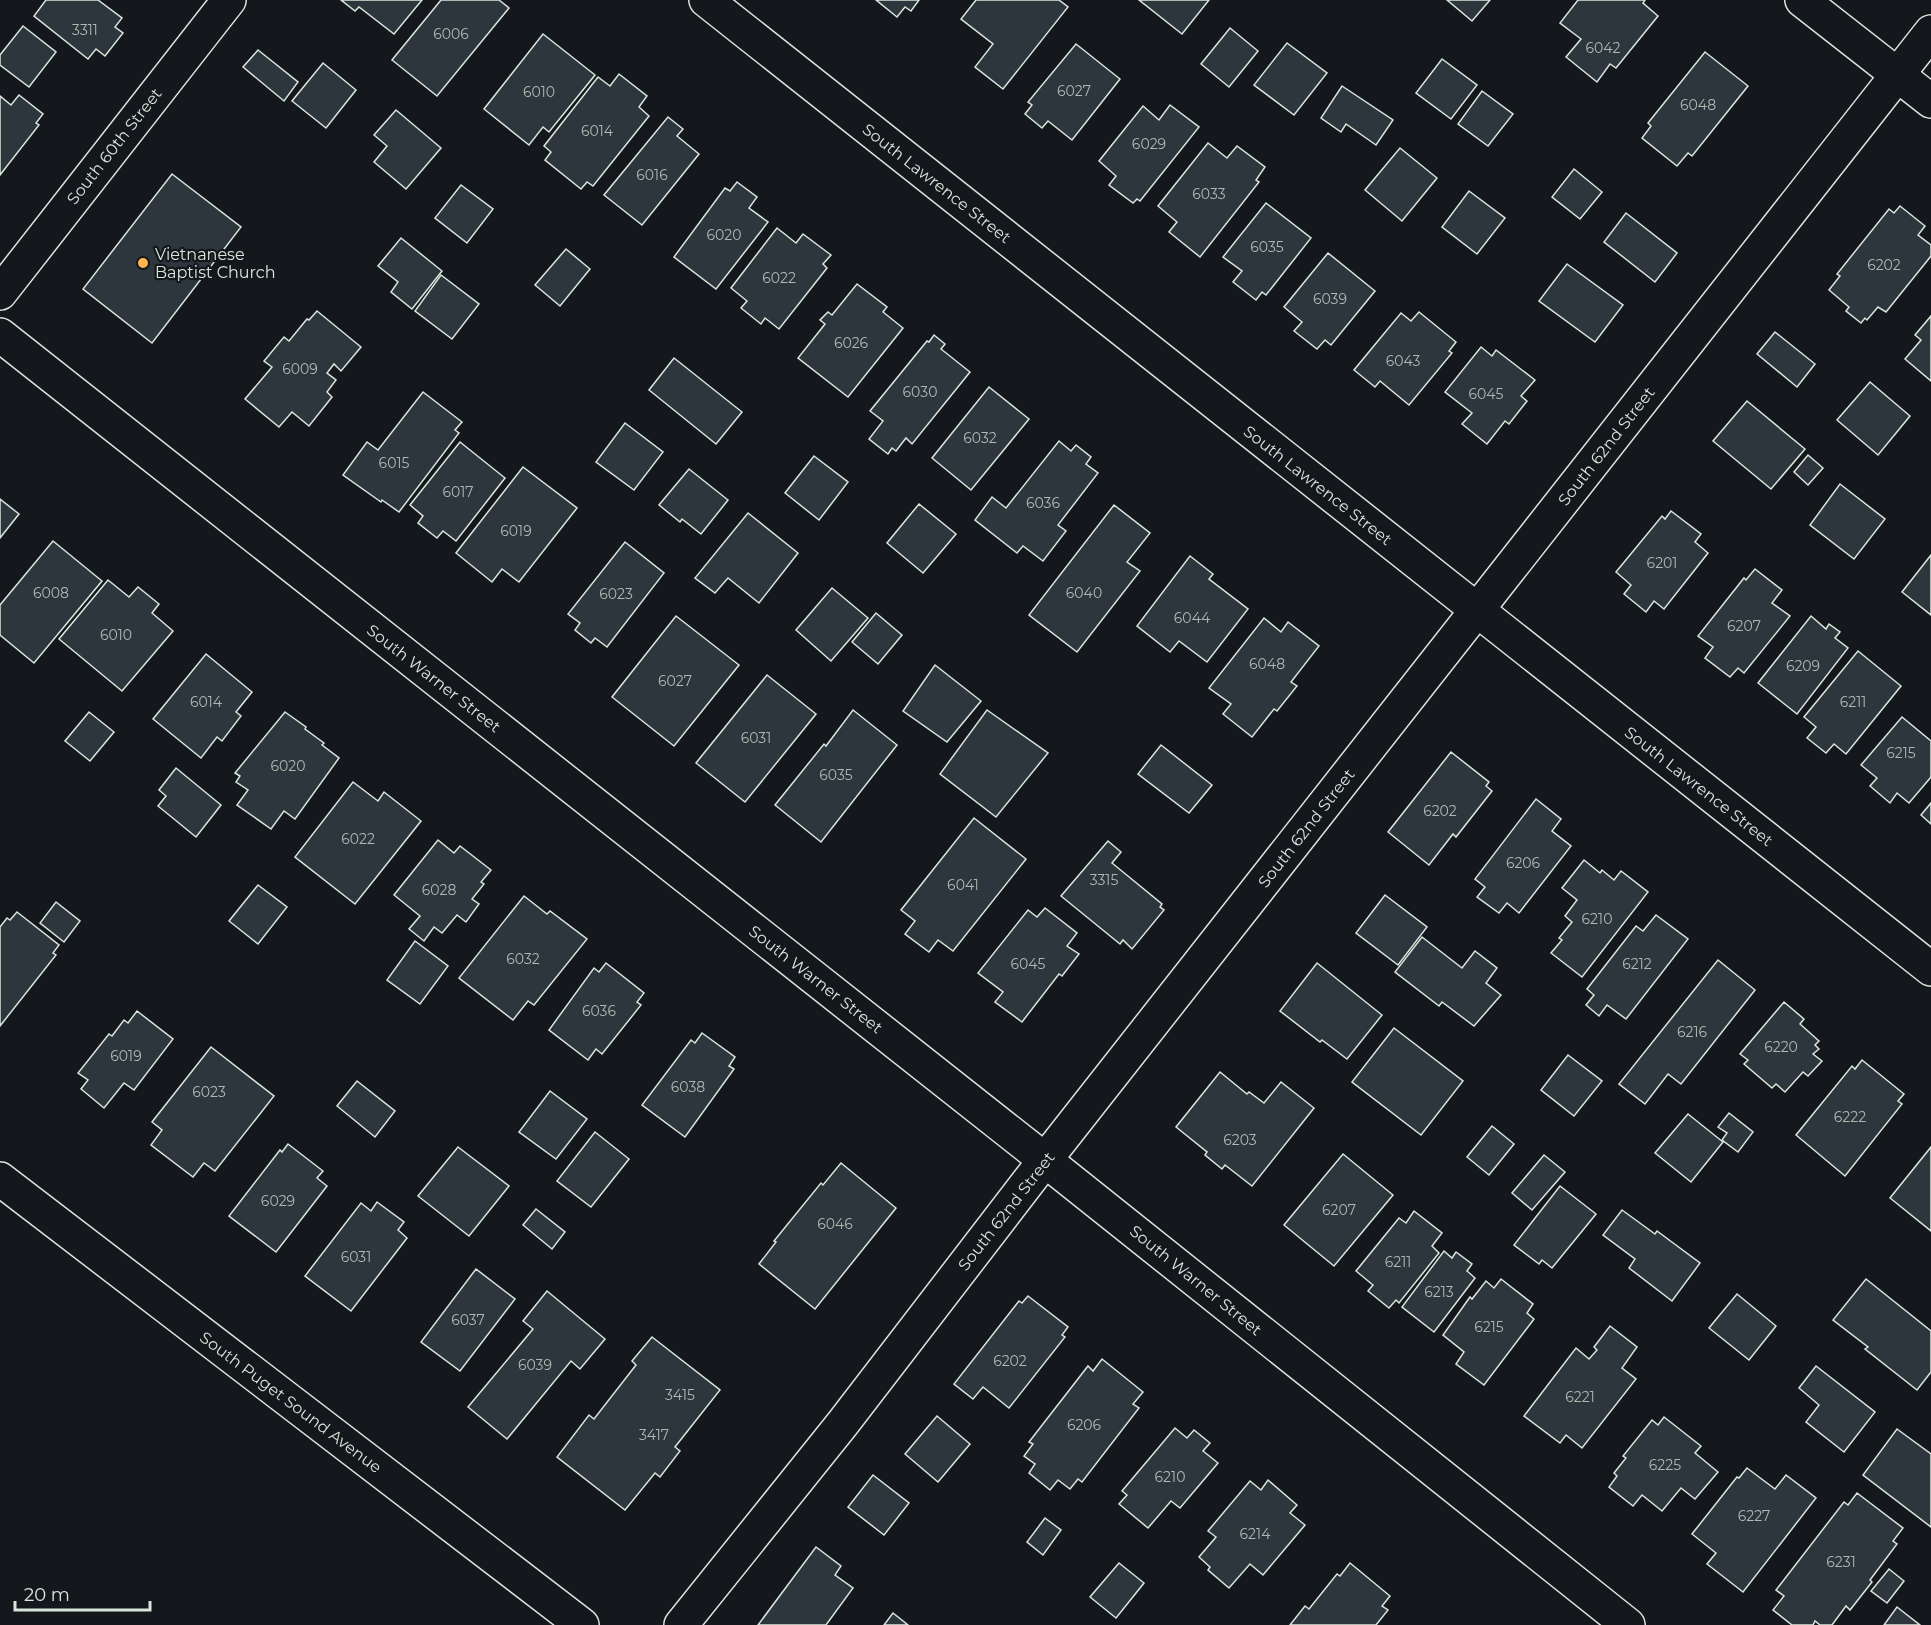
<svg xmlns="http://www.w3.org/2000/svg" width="1931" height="1625" viewBox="0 0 1931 1625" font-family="Montserrat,sans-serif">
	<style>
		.building { fill: #2c363c; stroke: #d8e6dc; stroke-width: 1.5 }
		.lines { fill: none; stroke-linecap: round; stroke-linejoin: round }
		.minor-casing { stroke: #d8e6dc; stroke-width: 36 }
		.tertiary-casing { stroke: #d8e6dc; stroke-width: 36 }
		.minor { stroke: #14181c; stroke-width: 33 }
		.tertiary { stroke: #14181c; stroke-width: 33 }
		.poi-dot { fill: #ffb74d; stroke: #14181c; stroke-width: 2 }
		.labels { text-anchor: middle; stroke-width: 4.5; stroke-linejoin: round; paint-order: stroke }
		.number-label { font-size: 14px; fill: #adbab4 }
		.street-label { font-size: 16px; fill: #d8e6dc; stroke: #14181c }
		.poi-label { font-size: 16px; fill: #d8e6dc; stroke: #14181c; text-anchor: start }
	</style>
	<rect width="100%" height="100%" fill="#14181c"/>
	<!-- building -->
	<g class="building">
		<path d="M46,0H98L122,18L115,27L123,33L105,56L96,49L88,59L34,16Z"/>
		<path d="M341,0H422L394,34L359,7L355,11Z"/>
		<path d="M441,0H499L509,8L437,96L392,60Z"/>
		<path d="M876,0H919L911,11L905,7L897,17Z"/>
		<path d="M976,0H1059L1068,7L1003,89L975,67L993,44L961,19Z"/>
		<path d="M1139,0H1209L1182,34Z"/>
		<path d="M1447,0H1490L1472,21Z"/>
		<path d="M1578,0H1645L1643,3L1658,16L1616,68L1610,64L1597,82L1566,57L1581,39L1560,23Z"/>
		<path d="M23,26L56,52L29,87L0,65V55Z"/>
		<path d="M1230,28L1258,51L1229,87L1201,64Z"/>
		<path d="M543,34L595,75L549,132L543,127L529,145L484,109Z"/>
		<path d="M1287,43L1327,73L1294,115L1254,85Z"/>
		<path d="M1076,44L1120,79L1072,140L1048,121L1042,128L1025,114L1032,105L1028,102Z"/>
		<path d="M258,50L298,82L284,101L243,67Z"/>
		<path d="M1705,52L1748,86L1692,156L1688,153L1677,166L1642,138L1651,126L1648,123Z"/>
		<path d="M1442,59L1477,85L1451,119L1416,93Z"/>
		<path d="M323,63L356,90L326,128L292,101Z"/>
		<path d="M619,74L647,96L639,107L649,116L593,186L587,182L581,189L545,160L551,152L544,146L598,77L610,86Z"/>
		<path d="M1342,86L1393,120L1376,145L1346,124L1341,132L1321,118Z"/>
		<path d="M1482,91L1513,114L1488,146L1458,124Z"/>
		<path d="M19,95L43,114L36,123L39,125L0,175V96L11,105Z"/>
		<path d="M1170,105L1199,127L1140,201L1137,199L1133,203L1109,185L1116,176L1099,161L1143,106L1159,120Z"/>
		<path d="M396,110L441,148L406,189L374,162L387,146L374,135Z"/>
		<path d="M668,117L683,129L677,136L699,154L642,225L604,195Z"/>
		<path d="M1208,143L1227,158L1237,146L1265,167L1256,180L1259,182L1200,257L1169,232L1177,222L1158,206Z"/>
		<path d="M1400,148L1437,178L1402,221L1365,190Z"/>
		<path d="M1574,169L1602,192L1580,219L1552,197Z"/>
		<path d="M172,174L241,227L152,343L83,289Z"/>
		<path d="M737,182L757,197L749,208L768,222L716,289L674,257L725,188L730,191Z"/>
		<path d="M461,185L493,209L467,243L435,218Z"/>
		<path d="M1469,191L1505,218L1477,254L1442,227Z"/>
		<path d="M1266,203L1311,238L1266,295L1262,292L1256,300L1233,282L1242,271L1223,257Z"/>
		<path d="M1900,206L1925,226L1918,235L1931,245V256L1886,312L1878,307L1867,320L1865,318L1861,323L1846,311L1849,307L1829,290L1840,276L1837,274L1889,209L1894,213Z"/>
		<path d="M1626,213L1677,253L1655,282L1604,242Z"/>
		<path d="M777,228L796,243L803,234L831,255L823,264L827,268L779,329L765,318L761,324L741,308L747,301L731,288Z"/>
		<path d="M401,238L442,271L412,309L391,292L398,282L378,266Z"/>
		<path d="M566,249L590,269L560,306L535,285Z"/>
		<path d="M1328,253L1375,291L1331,345L1325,340L1317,349L1294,331L1302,322L1284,307Z"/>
		<path d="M1567,264L1623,305L1595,342L1539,301Z"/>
		<path d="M441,275L479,304L452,339L415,311Z"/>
		<path d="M857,284L887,307L883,312L903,328L848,397L798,358L825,324L820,320L828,312L832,315Z"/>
		<path d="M317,311L361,347L341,371L334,364L327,373L336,380L327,392L332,397L309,426L292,412L279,427L245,399L272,367L264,361L284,337L289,341L307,319L309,320Z"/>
		<path d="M1419,312L1456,342L1449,351L1452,353L1409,405L1380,381L1375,387L1354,370L1401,313L1411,321Z"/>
		<path d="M1931,316V381L1905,359L1921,340L1915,335Z"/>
		<path d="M1775,332L1815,364L1797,387L1757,354Z"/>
		<path d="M934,335L945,344L941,349L970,372L912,444L906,438L896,451L892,448L888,454L869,439L883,421L870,411L927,341L929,342Z"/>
		<path d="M1481,347L1492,356L1496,350L1535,380L1521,396L1527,401L1509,424L1505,421L1487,444L1462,424L1472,413L1445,392Z"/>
		<path d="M674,358L742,412L716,444L649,390Z"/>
		<path d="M1870,382L1910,416L1878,455L1837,420Z"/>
		<path d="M989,387L1029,419L971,490L932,458Z"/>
		<path d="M423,392L462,422L455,430L459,433L399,512L382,500L381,502L343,475L367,442L378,450Z"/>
		<path d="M1747,401L1805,449L1771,489L1713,441Z"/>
		<path d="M625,423L663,452L634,490L596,462Z"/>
		<path d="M1059,441L1071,451L1076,445L1091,457L1086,464L1098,473L1058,525L1066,531L1043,561L1023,546L1017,553L975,520L992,497L1006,508Z"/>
		<path d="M460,442L505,478L456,541L443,531L437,538L418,523L423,516L410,505Z"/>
		<path d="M1808,455L1823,468L1808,485L1794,472Z"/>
		<path d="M814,456L848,482L819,520L785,493Z"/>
		<path d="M523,467L577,508L519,582L502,569L492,582L456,553Z"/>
		<path d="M689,469L728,500L701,534L682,519L680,522L659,505Z"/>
		<path d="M1840,484L1885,519L1854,559L1810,525Z"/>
		<path d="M0,499L19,514L0,538Z"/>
		<path d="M919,504L956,534L923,573L887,543Z"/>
		<path d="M1114,505L1150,533L1127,562L1140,571L1077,652L1029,615Z"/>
		<path d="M1671,511L1701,534L1695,542L1708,553L1664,609L1654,601L1646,612L1624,594L1631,585L1616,572L1662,516L1665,519Z"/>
		<path d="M748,513L798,553L759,603L728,578L715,593L695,578Z"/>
		<path d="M53,541L102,581L34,663L0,635V605Z"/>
		<path d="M625,542L664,573L607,647L595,638L591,643L575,630L580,623L568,614Z"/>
		<path d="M1931,555V615L1902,592Z"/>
		<path d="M1190,556L1213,574L1209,579L1248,609L1207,662L1179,641L1170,652L1137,626Z"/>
		<path d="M1755,569L1782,590L1772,603L1790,616L1744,673L1738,668L1730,677L1705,658L1713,647L1698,636L1744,578L1746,580Z"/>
		<path d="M108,580L129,597L138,587L159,604L152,613L173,631L122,691L59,639Z"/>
		<path d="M832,588L868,618L831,661L796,630Z"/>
		<path d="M876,613L902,635L878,664L852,642Z"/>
		<path d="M676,616L739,665L674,746L612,697Z"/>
		<path d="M1811,616L1826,629L1829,624L1840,632L1835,638L1848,648L1797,714L1758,683Z"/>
		<path d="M1264,618L1281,632L1288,622L1319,646L1291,682L1297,686L1277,711L1274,709L1252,737L1223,714L1231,704L1209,688Z"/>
		<path d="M1858,651L1901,686L1846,754L1834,744L1826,753L1807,738L1816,727L1804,717Z"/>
		<path d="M206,654L252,692L236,712L241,716L222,741L217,737L201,758L153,719Z"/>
		<path d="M935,665L981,701L947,742L903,711Z"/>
		<path d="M767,675L816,714L745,802L696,763Z"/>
		<path d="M853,710L897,745L821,842L775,805L824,744L826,746Z"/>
		<path d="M987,710L1048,753L996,817L940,774Z"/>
		<path d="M89,712L114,732L90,761L65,741Z"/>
		<path d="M285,712L306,727L305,729L324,743L322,745L339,758L295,819L284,811L271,829L237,805L248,790L236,782L240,776L235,773Z"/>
		<path d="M1902,717L1931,741V777L1909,803L1897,793L1890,803L1870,786L1877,778L1861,765Z"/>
		<path d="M1161,745L1212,785L1189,813L1138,774Z"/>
		<path d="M1451,752L1489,782L1486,786L1492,791L1456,837L1453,834L1429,865L1388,832Z"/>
		<path d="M176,768L221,805L196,837L158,806L166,796L159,790Z"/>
		<path d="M353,782L378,801L384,792L421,821L355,904L295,857Z"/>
		<path d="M1536,799L1561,819L1552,831L1571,846L1519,913L1507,903L1499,913L1477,897L1485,887L1475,879Z"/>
		<path d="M1931,803V824L1921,815Z"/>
		<path d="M974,818L1026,859L953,951L938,940L929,952L905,934L915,921L901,910Z"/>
		<path d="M438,840L454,853L460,846L491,870L481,882L484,884L472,899L479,904L466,922L457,915L442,933L434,927L424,941L409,929L420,916L394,895Z"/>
		<path d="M1108,841L1121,852L1112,863L1162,904L1160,907L1164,910L1132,949L1123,940L1120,944L1061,896Z"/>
		<path d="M1584,860L1600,873L1602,870L1614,880L1621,871L1648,892L1582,977L1551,953L1562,940L1559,938L1572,922L1565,916L1577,900L1562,888Z"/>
		<path d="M258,885L287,907L258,944L229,921Z"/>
		<path d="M1385,895L1427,927L1398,965L1356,933Z"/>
		<path d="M524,896L547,914L550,911L587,939L534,1005L528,1001L513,1020L459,978Z"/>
		<path d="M56,902L80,921L64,942L40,923Z"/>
		<path d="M1045,908L1077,933L1067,946L1079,954L1062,976L1059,974L1022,1022L995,1002L1003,992L978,973L1028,910L1037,917Z"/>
		<path d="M17,912L59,945L53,953L56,955L0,1026V927L7,918L10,920Z"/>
		<path d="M1656,915L1688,939L1626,1019L1607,1005L1599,1016L1586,1005L1594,995L1587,989L1636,926L1643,931Z"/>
		<path d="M1422,937L1462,968L1475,951L1497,968L1486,983L1501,995L1474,1026L1442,1002L1439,1006L1395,972Z"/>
		<path d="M415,941L448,966L420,1004L387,980Z"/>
		<path d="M1718,960L1755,990L1681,1084L1668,1074L1645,1104L1619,1084Z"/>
		<path d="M606,963L644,993L637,1002L641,1005L602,1054L596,1049L588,1060L549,1030L594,968L599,972Z"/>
		<path d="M1317,963L1382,1015L1347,1059L1322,1040L1320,1042L1280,1011Z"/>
		<path d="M1784,1002L1804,1019L1800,1024L1819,1041L1815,1045L1819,1049L1813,1054L1822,1061L1808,1076L1803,1072L1785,1092L1776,1084L1772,1088L1744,1064L1748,1060L1740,1054Z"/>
		<path d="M137,1011L173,1039L134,1090L124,1083L104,1108L81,1089L88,1080L78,1073L109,1034L112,1036L124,1020L128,1023Z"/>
		<path d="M1394,1028L1463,1081L1421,1135L1352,1082Z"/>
		<path d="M702,1033L735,1057L729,1066L734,1069L685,1137L642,1105L691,1040L695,1043Z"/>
		<path d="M211,1047L274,1096L215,1171L204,1163L193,1177L151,1145L162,1130L152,1122Z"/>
		<path d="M1568,1055L1602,1081L1574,1116L1541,1090Z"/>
		<path d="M1862,1060L1904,1094L1898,1101L1902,1104L1845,1176L1796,1135L1852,1066L1855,1069Z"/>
		<path d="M1220,1072L1247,1094L1249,1092L1264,1103L1281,1082L1314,1108L1252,1186L1225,1165L1222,1169L1205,1155L1207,1152L1176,1127Z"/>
		<path d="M357,1081L395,1111L375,1137L337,1106Z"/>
		<path d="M550,1091L587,1119L556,1159L519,1132Z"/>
		<path d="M1729,1113L1753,1132L1738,1152L1722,1140L1727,1133L1718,1127Z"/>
		<path d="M1688,1114L1723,1142L1691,1182L1655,1153Z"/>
		<path d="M1492,1126L1514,1144L1489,1175L1467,1157Z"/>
		<path d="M595,1132L629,1159L591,1207L557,1181Z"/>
		<path d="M288,1144L323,1171L317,1178L327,1186L276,1252L229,1216L280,1150L282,1152Z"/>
		<path d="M458,1147L509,1186L469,1236L418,1196Z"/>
		<path d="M1931,1147V1231L1890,1198Z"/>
		<path d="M1343,1154L1393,1195L1334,1266L1284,1225Z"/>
		<path d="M1544,1155L1565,1172L1532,1210L1512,1193Z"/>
		<path d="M841,1163L896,1208L815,1309L759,1264L776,1242L774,1241L821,1183L823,1185Z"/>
		<path d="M1560,1186L1596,1214L1552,1268L1542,1260L1539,1264L1514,1245Z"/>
		<path d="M377,1202L404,1222L398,1230L407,1238L351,1311L305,1276L361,1203L371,1211Z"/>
		<path d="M536,1209L565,1232L552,1249L523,1225Z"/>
		<path d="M1622,1210L1655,1234L1657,1231L1700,1263L1672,1301L1629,1268L1635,1259L1603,1235Z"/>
		<path d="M1414,1211L1442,1233L1432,1246L1439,1253L1399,1303L1396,1300L1389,1308L1368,1291L1373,1285L1356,1271L1399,1218L1406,1223Z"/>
		<path d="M1444,1251L1452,1258L1456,1252L1472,1264L1467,1271L1475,1278L1434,1332L1402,1307Z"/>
		<path d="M476,1269L515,1299L460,1371L421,1342Z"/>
		<path d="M1501,1279L1533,1304L1527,1313L1534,1319L1484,1385L1456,1364L1464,1352L1443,1335L1470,1297L1472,1299L1486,1281L1494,1288Z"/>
		<path d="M1866,1279L1931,1331V1372L1917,1390L1865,1349L1868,1347L1833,1320Z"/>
		<path d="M547,1291L605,1339L580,1369L571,1361L507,1439L468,1407L533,1329L523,1321Z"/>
		<path d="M1737,1294L1776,1326L1749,1360L1709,1328Z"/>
		<path d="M1028,1296L1068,1327L1062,1335L1065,1337L1009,1408L983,1387L973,1399L954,1384L1019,1301L1022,1303Z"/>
		<path d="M1610,1326L1637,1347L1622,1368L1636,1379L1582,1448L1566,1435L1560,1443L1524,1416L1576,1348L1589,1359L1597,1350L1594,1347Z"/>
		<path d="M652,1337L720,1390L675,1447L680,1451L660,1477L655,1473L625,1510L557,1457L589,1415L594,1419L636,1365L632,1361Z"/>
		<path d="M1102,1359L1143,1392L1133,1404L1139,1408L1082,1482L1078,1479L1070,1489L1058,1480L1050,1490L1029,1473L1035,1464L1024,1456L1033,1444L1029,1442L1088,1366L1093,1371Z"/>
		<path d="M1816,1366L1875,1412L1844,1452L1806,1422L1819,1405L1799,1388Z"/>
		<path d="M937,1416L970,1444L938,1482L905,1454Z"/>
		<path d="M1664,1417L1701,1446L1695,1453L1718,1472L1695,1499L1681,1488L1662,1511L1642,1495L1633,1506L1609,1487L1617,1476L1614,1473L1626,1458L1623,1456L1652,1420L1658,1425Z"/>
		<path d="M1175,1428L1187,1438L1194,1430L1210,1443L1203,1451L1218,1463L1180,1508L1171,1501L1148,1528L1119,1504L1127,1495L1122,1491Z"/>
		<path d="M1897,1429L1931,1454V1527L1863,1475Z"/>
		<path d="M1747,1468L1775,1489L1786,1475L1816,1498L1743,1592L1707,1564L1716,1553L1692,1534L1737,1477L1739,1478Z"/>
		<path d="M873,1475L909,1503L884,1535L848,1507Z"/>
		<path d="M1268,1480L1297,1505L1290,1513L1305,1525L1263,1575L1250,1564L1229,1588L1208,1570L1210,1567L1199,1557L1216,1537L1208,1531L1250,1481L1261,1490Z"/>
		<path d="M1857,1493L1903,1528L1893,1541L1897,1544L1870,1580L1872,1582L1850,1610L1846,1606L1832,1625H1820L1815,1621L1813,1625H1792L1773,1610L1784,1596L1776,1590L1844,1502L1848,1505Z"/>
		<path d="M1045,1518L1061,1530L1043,1555L1027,1542Z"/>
		<path d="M816,1547L841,1566L835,1575L853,1588L826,1625H758Z"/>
		<path d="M1119,1563L1144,1583L1116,1618L1090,1597Z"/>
		<path d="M1350,1563L1390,1596L1382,1606L1388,1610L1376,1625H1290L1305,1606L1309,1609L1337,1574L1340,1576Z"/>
		<path d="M1889,1569L1904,1581L1887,1603L1871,1591Z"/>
		<path d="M1897,1607L1920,1625H1884Z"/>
		<path d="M893,1613L908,1625H884Z"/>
	</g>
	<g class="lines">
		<!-- minor casing -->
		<g class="minor-casing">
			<g id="minor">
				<path d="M706,0L1931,969"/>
				<path d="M1802,0L1931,101"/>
				<path d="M0,293L229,0"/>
				<path d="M0,335L1045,1160L1628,1625"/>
				<path d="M681,1625L843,1423L1045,1160L1931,32"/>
			</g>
		</g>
		<!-- tertiary casing -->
		<g class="tertiary-casing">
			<path id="tertiary" d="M0,1179L582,1625"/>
		</g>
		<!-- minor -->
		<use href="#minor" class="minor"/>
		<!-- tertiary -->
		<use href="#tertiary" class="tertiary"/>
	</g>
	<!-- markers -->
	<circle class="poi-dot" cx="143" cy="263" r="6"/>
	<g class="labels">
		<!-- number labels -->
		<g class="number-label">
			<text x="85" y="35">3311</text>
			<text x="451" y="39">6006</text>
			<text x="1603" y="53">6042</text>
			<text x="1074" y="96">6027</text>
			<text x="539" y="97">6010</text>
			<text x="1698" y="110">6048</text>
			<text x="597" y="136">6014</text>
			<text x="1149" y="149">6029</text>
			<text x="652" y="180">6016</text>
			<text x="1209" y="199">6033</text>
			<text x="724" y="240">6020</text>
			<text x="1267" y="252">6035</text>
			<text x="1884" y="270">6202</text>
			<text x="779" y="283">6022</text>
			<text x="1330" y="304">6039</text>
			<text x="851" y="348">6026</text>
			<text x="1403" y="366">6043</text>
			<text x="300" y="374">6009</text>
			<text x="920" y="397">6030</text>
			<text x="1486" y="399">6045</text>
			<text x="980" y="443">6032</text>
			<text x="394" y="468">6015</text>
			<text x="458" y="497">6017</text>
			<text x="1043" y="508">6036</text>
			<text x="516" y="536">6019</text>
			<text x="1662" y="568">6201</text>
			<text x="51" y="598">6008</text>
			<text x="1084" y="598">6040</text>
			<text x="616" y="599">6023</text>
			<text x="1192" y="623">6044</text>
			<text x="1744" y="631">6207</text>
			<text x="116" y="640">6010</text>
			<text x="1267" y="669">6048</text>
			<text x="1803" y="671">6209</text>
			<text x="675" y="686">6027</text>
			<text x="206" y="707">6014</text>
			<text x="1853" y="707">6211</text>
			<text x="756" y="743">6031</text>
			<text x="1901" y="758">6215</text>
			<text x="288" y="771">6020</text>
			<text x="836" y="780">6035</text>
			<text x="1440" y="816">6202</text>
			<text x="358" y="844">6022</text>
			<text x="1523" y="868">6206</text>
			<text x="1104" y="885">3315</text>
			<text x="963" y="890">6041</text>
			<text x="439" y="895">6028</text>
			<text x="1597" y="924">6210</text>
			<text x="523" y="964">6032</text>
			<text x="1028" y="969">6045</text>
			<text x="1637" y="969">6212</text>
			<text x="599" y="1016">6036</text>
			<text x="1692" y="1037">6216</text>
			<text x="1781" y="1052">6220</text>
			<text x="126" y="1061">6019</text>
			<text x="688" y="1092">6038</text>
			<text x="209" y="1097">6023</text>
			<text x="1850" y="1122">6222</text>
			<text x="1240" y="1145">6203</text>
			<text x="278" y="1206">6029</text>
			<text x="1339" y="1215">6207</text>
			<text x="835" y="1229">6046</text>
			<text x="356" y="1262">6031</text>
			<text x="1398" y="1267">6211</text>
			<text x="1439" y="1297">6213</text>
			<text x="468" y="1325">6037</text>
			<text x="1489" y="1332">6215</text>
			<text x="1010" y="1366">6202</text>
			<text x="535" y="1370">6039</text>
			<text x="680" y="1400">3415</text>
			<text x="1580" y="1402">6221</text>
			<text x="1084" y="1430">6206</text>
			<text x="654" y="1440">3417</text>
			<text x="1665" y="1470">6225</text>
			<text x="1170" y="1482">6210</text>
			<text x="1754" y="1521">6227</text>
			<text x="1255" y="1539">6214</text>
			<text x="1841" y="1567">6231</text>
		</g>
		<!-- street labels -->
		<g class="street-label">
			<text transform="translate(114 146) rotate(-52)" y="6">South 60th Street</text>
			<text transform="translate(937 183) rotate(38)" y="6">South Lawrence Street</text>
			<text transform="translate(1606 446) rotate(-52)" y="6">South 62nd Street</text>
			<text transform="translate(1318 485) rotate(38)" y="6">South Lawrence Street</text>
			<text transform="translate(434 678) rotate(38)" y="6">South Warner Street</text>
			<text transform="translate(1699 786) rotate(38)" y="6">South Lawrence Street</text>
			<text transform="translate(1306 828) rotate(-52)" y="6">South 62nd Street</text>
			<text transform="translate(816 979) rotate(38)" y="6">South Warner Street</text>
			<text transform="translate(1006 1211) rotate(-52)" y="6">South 62nd Street</text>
			<text transform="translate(1196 1280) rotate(39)" y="6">South Warner Street</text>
			<text transform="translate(291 1402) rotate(37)" y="6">South Puget Sound Avenue</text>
		</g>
		<!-- poi labels -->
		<g class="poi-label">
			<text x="155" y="260">Vietnanese<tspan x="155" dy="18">Baptist Church</tspan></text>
		</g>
	</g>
	<!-- scale -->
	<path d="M15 1601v9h135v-9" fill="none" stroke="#d8e6dc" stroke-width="3"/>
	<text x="24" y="1601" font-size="18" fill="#d8e6dc" stroke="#14181c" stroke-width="4.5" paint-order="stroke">20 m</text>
</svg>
